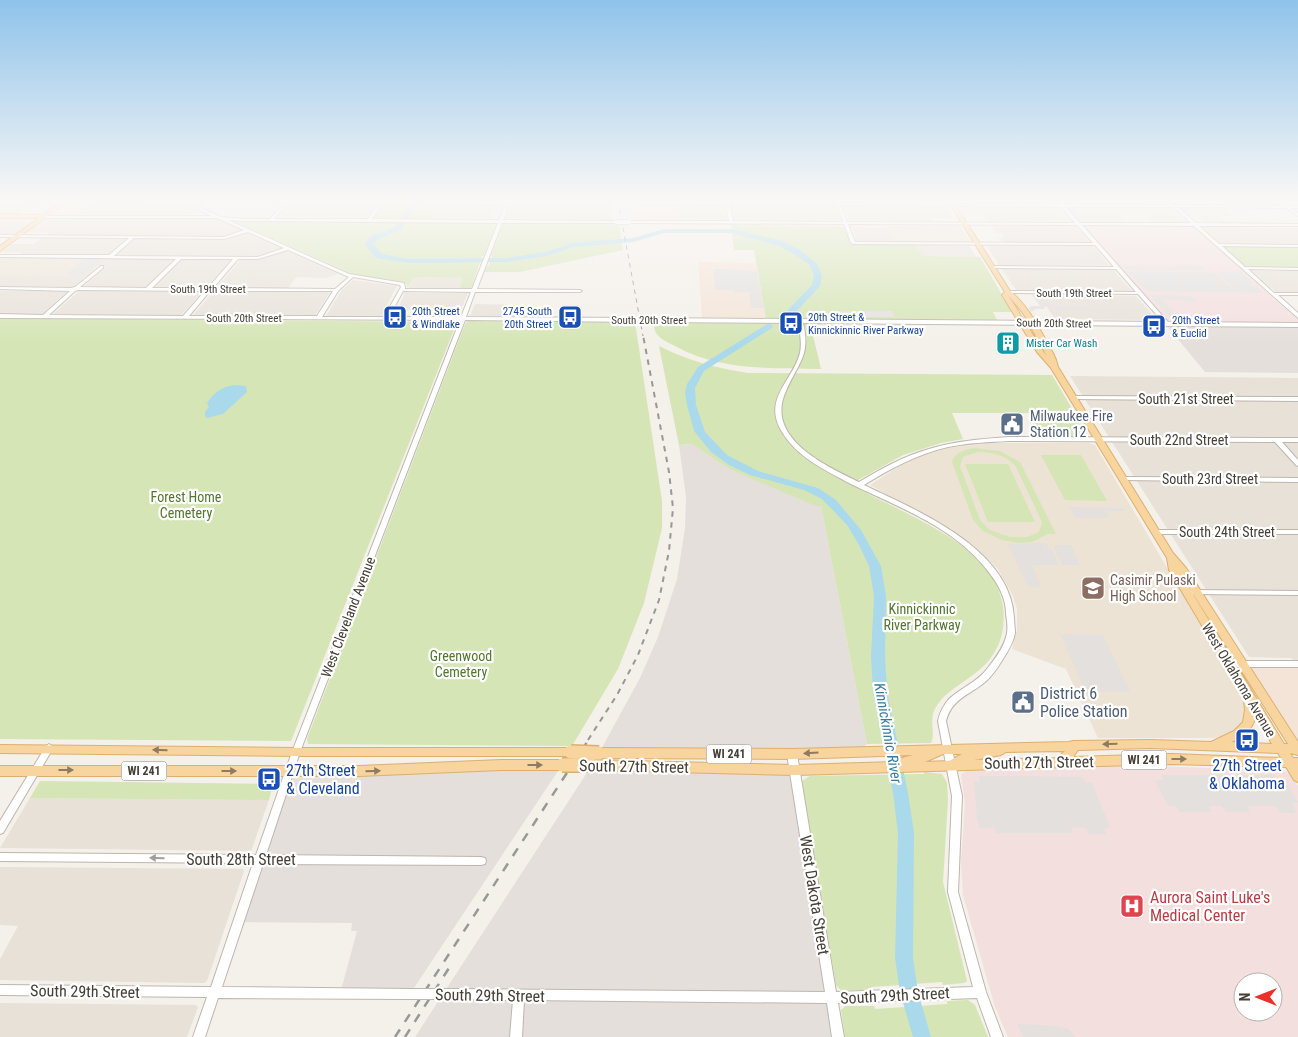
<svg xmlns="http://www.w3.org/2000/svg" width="1298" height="1037" viewBox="0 0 1298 1037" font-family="'Roboto Condensed',sans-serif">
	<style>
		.residential { fill: #e7e1d8 }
		.commercial { fill: #f4e4d7 }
		.industrial { fill: #e4dfdb }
		.education { fill: #ece3d5 }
		.medical { fill: #f3dfde; fill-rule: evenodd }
		.green { fill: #d5e5b5; fill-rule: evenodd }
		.parking { fill: #e3e0de }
		.water { fill: #abd9ec }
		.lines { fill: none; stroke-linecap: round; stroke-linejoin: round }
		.river { fill: #abd9ec; fill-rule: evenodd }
		.minor-casing { stroke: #bfb6ad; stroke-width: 2 }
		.major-casing { stroke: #ddaf6f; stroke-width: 2 }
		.minor { fill: #fff; fill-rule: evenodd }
		.major { fill: #f8d49f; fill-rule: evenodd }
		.rail-far2 { stroke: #989898; stroke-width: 1; stroke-dasharray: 4.5 4.5; stroke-linecap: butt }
		.rail-far1 { stroke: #989898; stroke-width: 2; stroke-dasharray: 5.5 5.5; stroke-linecap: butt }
		.rail { stroke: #989898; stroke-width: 2.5; stroke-dasharray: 9 9; stroke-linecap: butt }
		.minor-bridge-far1-casing { stroke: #bfb6ad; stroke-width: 6; stroke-linecap: butt }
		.minor-bridge-casing { stroke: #bfb6ad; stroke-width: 12; stroke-linecap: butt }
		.major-bridge-casing { stroke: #ddaf6f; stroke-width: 16; stroke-linecap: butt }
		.minor-bridge-far1 { stroke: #fff; stroke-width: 4.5 }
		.minor-bridge { stroke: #fff; stroke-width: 10 }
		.major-bridge { stroke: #f8d49f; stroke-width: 13 }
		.oneway { fill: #8e7b61 }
		.oneway2 { fill: #a3a09c }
		.labels { text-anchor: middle; stroke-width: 4.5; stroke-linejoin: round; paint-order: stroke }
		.far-street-label { font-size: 11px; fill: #474038; stroke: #fff }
		.far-transit-label { font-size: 11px; fill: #164399; stroke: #fff; text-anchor: start }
		.far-culture-label { font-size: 11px; fill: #0d838f; stroke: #fff; text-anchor: start }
		.shield { fill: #fff; stroke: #7e7974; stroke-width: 1 }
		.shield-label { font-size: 12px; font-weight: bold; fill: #474038 }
		.street-label { font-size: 14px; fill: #474038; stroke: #fff }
		.service-label { font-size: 14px; fill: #4e5e75; stroke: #fff; text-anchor: start }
		.park-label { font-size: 14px; fill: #52762f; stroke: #fff }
		.education-label { font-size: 14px; fill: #785e54; stroke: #fff; text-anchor: start }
		.water-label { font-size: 15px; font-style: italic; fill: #347d9d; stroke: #fff }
		.near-service-label { font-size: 16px; fill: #4e5e75; stroke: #fff; text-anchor: start }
		.near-street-label { font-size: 16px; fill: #474038; stroke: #fff }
		.near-transit-label { font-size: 16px; fill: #164399; stroke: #fff }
		.near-health-label { font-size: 16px; fill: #be3a42; stroke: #fff; text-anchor: start }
	</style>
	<rect width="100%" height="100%" fill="#f4f0ea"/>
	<!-- residential -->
	<g class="residential">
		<path d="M0,201H47L39,207H26L14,215H0Z"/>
		<path d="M958,201H1054L1056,204H960Z"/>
		<path d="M1063,201H1163L1167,205L1065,204Z"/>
		<path d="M1172,201H1274L1279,205H1177Z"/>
		<path d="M89,203H179L199,212L184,216L73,215Z"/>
		<path d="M290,204H375V205L367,217L278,216Z"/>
		<path d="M423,205H502L500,212H494L492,218L430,217L432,212L419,211Z"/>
		<path d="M512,205L610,206L612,220L506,218Z"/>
		<path d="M679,205H724L726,219H679Z"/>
		<path d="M733,206H835L840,220L734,219Z"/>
		<path d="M843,206L946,207L953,218H932L933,221L849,220Z"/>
		<path d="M962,207L1059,208L1071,221H987L982,214L963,213Z"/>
		<path d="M1066,207L1171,208L1186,222H1152L1145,215H1120L1126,223L1080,222Z"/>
		<path d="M1180,208H1222L1231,216H1220L1227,222H1206L1199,216H1189Z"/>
		<path d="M0,218H29L23,222L31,223L15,234H0Z"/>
		<path d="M69,218L217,219L242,230L222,236L47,235L49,233L28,232L45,220H66Z"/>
		<path d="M991,226H1076L1089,242H1002L999,238L1004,237L1000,233H995Z"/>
		<path d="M852,227L886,228L893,241H857Z"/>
		<path d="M1202,227L1298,228V244L1220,243Z"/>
		<path d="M246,233L281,248L258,256L114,255L132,239L225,240Z"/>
		<path d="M42,238L127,239L108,255L21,254L23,252H2L13,244H34Z"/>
		<path d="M916,245L969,246L976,257L921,256Z"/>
		<path d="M987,246H1093L1109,265H999Z"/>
		<path d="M286,251L338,274L326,278L296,277L288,288H216L240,260L260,259Z"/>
		<path d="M105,258L174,259L146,287H83L106,267L96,266Z"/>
		<path d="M182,259H231L206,288L155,287Z"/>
		<path d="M1002,269L1113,270L1132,291L1016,290Z"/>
		<path d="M1252,271H1298V292H1276Z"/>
		<path d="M0,275L86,276L73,287L0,286Z"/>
		<path d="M414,277L464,278L459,289L408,288Z"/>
		<path d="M353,280L397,286L381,316H326L341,291Z"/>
		<path d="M0,291H68L42,314H0Z"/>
		<path d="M79,291H95L202,292L181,315L53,314Z"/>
		<path d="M213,292H330L315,316L193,315Z"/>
		<path d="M405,293H468L458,316H419L422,310H397Z"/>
		<path d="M1032,295L1136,296L1157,320L1055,319L1047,307H1041Z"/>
		<path d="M475,304L524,305L521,316H470Z"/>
		<path d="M1070,376L1298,378V664L1291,658L1249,657Z"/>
		<path d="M30,798L269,800L251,851L0,848Z"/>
		<path d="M0,867L243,869L244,871L207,981L204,983L0,980V959L18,926L0,925Z"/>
		<path d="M0,1003L196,1005L198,1007L187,1037H0Z"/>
	</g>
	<!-- commercial -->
	<g class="commercial">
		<path d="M70,201H91L72,216L51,215Z"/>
		<path d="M633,205H679V219H632Z"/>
		<path d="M698,262L756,263L766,319L702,318Z"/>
		<path d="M1244,664H1298V749Z"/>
	</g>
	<!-- industrial -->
	<g class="industrial">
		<path d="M1167,326L1298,327V373L1205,372Z"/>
		<path d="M692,444L729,469L821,506L867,744L859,751L599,753L640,678L658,637L677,579L685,528L686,497L679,445Z"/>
		<path d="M562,765L410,994H340L357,931H351L352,923L238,922L289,772Z"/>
		<path d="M592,765L795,770L839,1037H415Z"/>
	</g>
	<!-- education -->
	<g class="education">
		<path d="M885,226H960L971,242H893Z"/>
		<path d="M0,257L105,258L88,276L0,275Z"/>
		<path d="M994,443H1088L1095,445L1241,694L1246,711L1241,727L1226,736L1214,738H1098L1066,669L1012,649L1017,630V609L1013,596L998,569L975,547L954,532L870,485L906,462L926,454L953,447Z"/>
	</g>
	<!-- medical -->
	<g class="medical">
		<path d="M1083,226L1194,227L1298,320V323L1167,321Z"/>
		<path d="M1144,766L1282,770L1290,774L1298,786V1037H1008L995,1007L963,895L961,862L965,804L961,774L967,771ZM1243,982H1273V1012H1243Z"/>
	</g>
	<!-- green -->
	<g class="green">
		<path d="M384,201H422L420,204H423L419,211L433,212L429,219L373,218Z"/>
		<path d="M242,221L493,223L496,224L484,256H482L471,289L459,290L463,278L414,277L407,288V284L403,282L353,274L238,223Z"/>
		<path d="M503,224H619L623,250L520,272H484L486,266H489L492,256H491Z"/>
		<path d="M731,225L842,226L844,227L851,245L915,244L922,256L980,257L1012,312H993L997,320L766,319L754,250H734Z"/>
		<path d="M1222,246L1298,247V268L1246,267Z"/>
		<path d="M0,318L457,322L291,741L0,739Z"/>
		<path d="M468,321L635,322L662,501V528L644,603L618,669L572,746L308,744L307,739L465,324Z"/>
		<path d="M653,322L810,323L821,369C772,368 719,371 675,346C669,343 660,339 656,333C654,330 654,325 653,322Z"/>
		<path d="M659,346C688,361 716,368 748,373L1052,375L1087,434L1086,436L1042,437L1029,413H952L963,439L941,443L903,455L851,484C899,514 994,542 1003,606C1005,623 1003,639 994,653C979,678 948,686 936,707C928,719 936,734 931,743L867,744L821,506H816L729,469L692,444L679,445Z"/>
		<path d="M974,448L1000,451L1020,462L1056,534H1048L1032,542L1020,543L1002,540L983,531L973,520L952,462C955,452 964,450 974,448ZM977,452C992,452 1007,455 1016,467L1042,522L1039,532L1027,537H1010L990,530L980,520L960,466L963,457Z"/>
		<path d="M1041,455H1081L1107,501L1065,500Z"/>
		<path d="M965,464H1008L1035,522H988Z"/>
		<path d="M924,772L942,774L947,783L948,800L943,882L967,981L964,983L943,985L942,982L871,987V990H841L836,985L802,781L810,776L924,774Z"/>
		<path d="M40,781L273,784L269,800L30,798Z"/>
		<path d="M968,1000L975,1005L988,1037H845L841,1010L846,1006H874L875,1009L947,1004V1001Z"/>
	</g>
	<!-- parking -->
	<g class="parking">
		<path d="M104,258L85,276L65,275L85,259Z"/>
		<path d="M1176,265L1200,266L1205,270H1127L1123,266L1177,267Z"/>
		<path d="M717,269L757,271L764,308H751L749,293L752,292L734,293L733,290H715L713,270Z"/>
		<path d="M1132,271L1215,273L1229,286H1234L1229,284L1217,273L1240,271L1253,284H1250L1251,286H1255L1259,289H1256L1260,290L1262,291L1259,292L1262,293L1170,292L1166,291L1148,292V290L1144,289L1129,272H1132Z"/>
		<path d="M1150,295L1191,296L1197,302L1163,299L1175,315V313H1183L1188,319H1174L1169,317Z"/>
		<path d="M1038,302H1048L1051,306H1086L1089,310L1049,309L1047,306H1044L1045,309H1036L1031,312L1029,309L1030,306H1040Z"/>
		<path d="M831,311H892L894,317H833Z"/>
		<path d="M1069,507L1124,508L1126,511H1106L1109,518H1075Z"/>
		<path d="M1046,543L1048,548H1051L1059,565H1032L1041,587L1027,586L1008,544Z"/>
		<path d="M1056,545H1071L1080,565H1062L1054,547Z"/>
		<path d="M1060,634L1103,635L1130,692H1086Z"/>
		<path d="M1161,775H1274L1277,780L1285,781L1298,802L1292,804L1297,813H1280L1276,806H1247L1250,812H1226L1222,806H1209L1211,812H1179L1176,806H1168L1155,781L1164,780Z"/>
		<path d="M979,776L1082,777L1085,782L1092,783L1110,827L1104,828L1106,834H1089L1086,828L1071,827L1073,833H996L994,826L991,828H980L977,818L974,782H980Z"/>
		<path d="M1017,1024L1054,1026L1069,1029L1075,1037H1024Z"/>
	</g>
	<!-- water -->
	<path class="water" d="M234,385L246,386L247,392L223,414L207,418L205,416V412L209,407L207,403C214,392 222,387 234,385Z"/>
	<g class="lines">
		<!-- river -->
		<g class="river">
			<path d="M413,201H419C414,208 404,227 398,231C389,236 379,236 373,244L382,254L409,259L506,258L546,252L572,243L633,238L664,229H732L782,241L800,250L817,264L822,276L820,286L792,316H786V312L812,285L814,276L810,265L794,254L776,245L732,233H664L633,242L573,247L547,256L506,262L409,263L376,258L365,244C370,232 384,234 393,228C401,223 407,209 413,201Z"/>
			<path d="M769,323L773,326L772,328L704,371L695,388L696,405L705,432L727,455L758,471L818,488L836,500L861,530L881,566L886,596L885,656L887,692L908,793L914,833L913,958L918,992L931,1037H913L900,992L895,958L898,833L893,793L873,692L871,656L874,596L869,566L859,545L847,525L822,499L804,490L750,475L729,465L711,452L694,431L687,405L685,393L687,384L698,367Z"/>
		</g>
		<!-- minor casing -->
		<g class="minor-casing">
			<g id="minor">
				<path d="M57,201H384L372,219L499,220L505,205L423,204L421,203L423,202H506V201H510V202L609,203L611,204L610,205H509L503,220L617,221L619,222L617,223H502L477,289L580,290L582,291L580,292H475L466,317L636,318L639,320L636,322L465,320L300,752L266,855L481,857L485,858L486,861L485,864L481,865L263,864L222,987L410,989L414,990L416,994L414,998L410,999L218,998L205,1037H193L207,997L0,995V985L211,987L253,863L0,861V853L256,855L292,752L460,320L0,318V314L43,315L70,291L0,289V287L71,288L75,287L101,266H103V268L80,287L146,288L176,259L0,257V255H109L129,238L0,237V235L224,237L244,230L217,218H44V216H212L185,203L59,202ZM190,203L283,204L270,219H247L221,217ZM287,204H378L368,219H274ZM228,220L247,221L498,223L472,289H405V287L404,283L349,274ZM248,232L284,248L258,257L114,256L134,238L224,239ZM288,250L349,277L335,289L213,288L238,259H258ZM181,259H233L208,288H152ZM353,277L400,285L401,287L384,317H322L338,291ZM78,290H79L205,291L183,316L49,315L75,291ZM210,291H333L317,316H189ZM403,291L471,292L461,317H389Z"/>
				<path d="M727,201H729L730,202L836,203L837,201H839L840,203L1059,204L1058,203L1060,202L1063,204L1170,205L1166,201H1171L1175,205L1283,206L1277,201H1282L1288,206H1298V208H1291L1298,213V216L1286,208L1178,207L1196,223L1298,224V226H1199L1219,244L1298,245V247L1222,246L1245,267L1298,268V270L1248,269L1274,293H1298V295H1278L1298,313V318L1194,226L1082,225L1168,322L1298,323V327L803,323C811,356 798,363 786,391C764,438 826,466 859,482C881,469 904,456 929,449C955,441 982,439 1009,437L1298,438V442H1282L1298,460V466L1296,465L1275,442L1009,441C989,442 968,443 948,447C917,454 890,469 864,485C918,511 1011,549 1014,618C1014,623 1015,628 1015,633C1013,645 1004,657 998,667C994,672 990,678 985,682C970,695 952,698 946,721L962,796L958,892L986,992L1003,1037H991L977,998L838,1003L844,1037H832L827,1003L524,1000L522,1037H510L513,1000L444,999L440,998L438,994L440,990L444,989L825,992L787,754L789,751L792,750L795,751L797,754L836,992L973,987L948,892L952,796L938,721C940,712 943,706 949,699C961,688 977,682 987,669C995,659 1005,646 1007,633C1008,627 1007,620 1006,614C1006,597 997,582 987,570C954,527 898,507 851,484C825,470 798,458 782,432C762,399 792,382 800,353C802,343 800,332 798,323L650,322L647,320L650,318L1163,322L1138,294L1008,293L1006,292L1008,291L1136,292L1116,269L992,268L990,267L992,266L1114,267L1095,245L853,244L851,243L844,224L629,223L627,222L629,221H729L726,205L631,204L629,203L631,202H726ZM730,205H837L843,222L733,221ZM841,205L1061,207L1075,223L847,222ZM1066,207H1173L1191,223H1080ZM848,224L1077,225L1093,243L855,242Z"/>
				<path d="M1073,396L1298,397V401L1071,399L1070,398Z"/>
				<path d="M1123,477L1298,478V482L1121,480L1120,479L1121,478Z"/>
				<path d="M1154,530H1298V534H1154L1153,532Z"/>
				<path d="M1191,590L1298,591V595L1194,594H1191L1190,592Z"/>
				<path d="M1229,661H1298V667H1229L1226,666L1225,664L1226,662Z"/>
				<path d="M49,744L52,746L53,748L52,750L3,833L0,834V821L46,746Z"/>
			</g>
		</g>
		<!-- major casing -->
		<g class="major-casing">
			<g id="major">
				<path d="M62,201H68L0,251V246L39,218H0V214L43,215Z"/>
				<path d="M948,201H953L1010,291C1029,306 1041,332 1053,353L1056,360L1058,367L1173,553L1186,568L1298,742V755L1290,753L1293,758H1298V782L1294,780L1286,767L1171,764L795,775L592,770L588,768L586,765L588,762L592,760L795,765L896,762L898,759L913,755L792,759L599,758L595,756L593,753L595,750L599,748L792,749L1069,742L1073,741L1150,740L1211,742L1234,731L1243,722L1245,710L1244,700L1245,698L1169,570L1167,558L1051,368L1037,352L1002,295L1005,292ZM1008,295L1023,313L1047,356L1043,351ZM1185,581L1288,744H1284ZM1256,716L1272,744L1231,742C1244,737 1252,730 1256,716ZM1150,748L1278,753L1281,758L1171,754L1073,757L1078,750ZM1065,751L1057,758L974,760L1001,755L1006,752ZM943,754H962L949,761L925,762Z"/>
				<path d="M0,745L296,748H571L575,749L577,752L575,755L571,756H296L0,753Z"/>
				<path d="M501,760H562L566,762L568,765L566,768L562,770H501L359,776H0V766H359Z"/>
			</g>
		</g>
		<!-- minor -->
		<use href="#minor" class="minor"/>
		<!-- major -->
		<use href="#major" class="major"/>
		<!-- rail-far2 -->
		<path class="rail-far2" d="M618,201L643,336"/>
		<!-- rail-far1 -->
		<path class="rail-far1" d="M588,740L617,695L638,655L659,600L669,551L673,508L669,472L643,335"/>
		<!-- rail -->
		<g class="rail">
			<path d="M395,1037L589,739"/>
			<path d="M405,1037L449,968"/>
		</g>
		<!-- minor-bridge-far1 casing -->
		<g class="minor-bridge-far1-casing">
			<g id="minor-bridge-far1">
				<path d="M617,222H629"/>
				<path d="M636,320H650"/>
			</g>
		</g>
		<!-- minor-bridge casing -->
		<g class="minor-bridge-casing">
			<path id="minor-bridge" d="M410,994H444"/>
		</g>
		<!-- major-bridge casing -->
		<g class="major-bridge-casing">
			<g id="major-bridge">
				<path d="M571,752L599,753"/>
				<path d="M562,765H592"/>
			</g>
		</g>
		<!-- minor-bridge-far1 -->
		<use href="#minor-bridge-far1" class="minor-bridge-far1"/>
		<!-- minor-bridge -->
		<use href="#minor-bridge" class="minor-bridge"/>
		<!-- major-bridge -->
		<use href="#major-bridge" class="major-bridge"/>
	</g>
	<!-- one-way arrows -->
	<defs><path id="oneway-solid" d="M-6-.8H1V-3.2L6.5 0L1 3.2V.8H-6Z" transform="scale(1.25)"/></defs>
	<g class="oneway">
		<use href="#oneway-solid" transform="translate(1110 744) rotate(179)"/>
		<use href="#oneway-solid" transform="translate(160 750) rotate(-179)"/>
		<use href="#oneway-solid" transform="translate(811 753) rotate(177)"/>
		<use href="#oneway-solid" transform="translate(1179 759)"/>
		<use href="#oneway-solid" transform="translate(535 765)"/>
		<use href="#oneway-solid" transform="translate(66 770)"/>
		<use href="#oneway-solid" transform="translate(229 771)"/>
		<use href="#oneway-solid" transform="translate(373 771) rotate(-2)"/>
	</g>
	<use class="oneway2" href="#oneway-solid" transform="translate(157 858) rotate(-179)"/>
	<!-- sky -->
	<linearGradient id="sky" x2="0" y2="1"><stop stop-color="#8fc3ea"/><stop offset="0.58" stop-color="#faf8f6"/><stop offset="1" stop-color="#faf8f6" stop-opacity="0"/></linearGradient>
	<rect width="1298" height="346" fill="url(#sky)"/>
	<!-- icons -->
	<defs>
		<g id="bus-square" transform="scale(1.25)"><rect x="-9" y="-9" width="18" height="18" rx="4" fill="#1a4fb4" stroke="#fff"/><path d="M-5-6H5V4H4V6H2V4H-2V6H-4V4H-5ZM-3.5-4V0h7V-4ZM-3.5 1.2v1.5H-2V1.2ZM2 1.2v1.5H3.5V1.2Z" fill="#fff"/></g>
		<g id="building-square" transform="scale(1.25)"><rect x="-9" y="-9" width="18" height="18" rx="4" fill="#0f9aa8" stroke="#fff"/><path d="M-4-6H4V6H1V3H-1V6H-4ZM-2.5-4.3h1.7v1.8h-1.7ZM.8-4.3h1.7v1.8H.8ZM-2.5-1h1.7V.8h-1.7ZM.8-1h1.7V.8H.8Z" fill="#fff"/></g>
		<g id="civic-square" transform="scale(1.25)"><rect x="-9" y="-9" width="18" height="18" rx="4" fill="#5c6f8a" stroke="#fff"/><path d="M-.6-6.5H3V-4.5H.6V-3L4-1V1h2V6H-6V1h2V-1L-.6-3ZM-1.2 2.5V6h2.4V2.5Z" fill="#fff"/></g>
		<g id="school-square" transform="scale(1.25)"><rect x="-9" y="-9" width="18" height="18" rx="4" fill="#8d6e63" stroke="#fff"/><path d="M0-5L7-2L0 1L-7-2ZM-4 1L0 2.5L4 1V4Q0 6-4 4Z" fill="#fff"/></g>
		<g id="hospital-square" transform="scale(1.25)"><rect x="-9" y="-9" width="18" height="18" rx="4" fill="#e0444e" stroke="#fff"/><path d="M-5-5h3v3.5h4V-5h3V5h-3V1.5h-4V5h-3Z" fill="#fff"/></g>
	</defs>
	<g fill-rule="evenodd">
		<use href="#bus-square" x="395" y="317"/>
		<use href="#bus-square" x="570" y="317"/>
		<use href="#bus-square" x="791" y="323"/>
		<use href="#bus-square" x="1154" y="326"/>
		<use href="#building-square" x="1008" y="343"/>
		<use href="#civic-square" x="1012" y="424"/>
		<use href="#school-square" x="1093" y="588"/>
		<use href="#civic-square" x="1023" y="702"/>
		<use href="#bus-square" x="1247" y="740"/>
		<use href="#bus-square" x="269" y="779"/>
		<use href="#hospital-square" x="1132" y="906"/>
	</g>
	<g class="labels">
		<!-- far-street labels -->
		<g class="far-street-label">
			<text x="208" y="293">South 19th Street</text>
			<text x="1074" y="297">South 19th Street</text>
			<text x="244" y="322">South 20th Street</text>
			<text x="649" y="324">South 20th Street</text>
			<text transform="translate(1054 323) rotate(1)" y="4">South 20th Street</text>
		</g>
		<!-- far-transit labels -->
		<g class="far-transit-label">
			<text x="412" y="315">20th Street<tspan x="412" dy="13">&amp; Windlake</tspan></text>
			<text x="552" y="315" text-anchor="end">2745 South<tspan x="552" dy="13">20th Street</tspan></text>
			<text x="808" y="321">20th Street &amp;<tspan x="808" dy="13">Kinnickinnic River Parkway</tspan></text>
			<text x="1172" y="324">20th Street<tspan x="1172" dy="13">&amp; Euclid</tspan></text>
		</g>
		<!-- far-culture labels -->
		<g class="far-culture-label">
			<text x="1026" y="347">Mister Car Wash</text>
		</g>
		<!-- shield labels -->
		<g class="shield">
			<rect x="706.5" y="744.5" width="45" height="19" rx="4"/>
			<rect x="1121.5" y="750.5" width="45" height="19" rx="4"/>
			<rect x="121.5" y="761.5" width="45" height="19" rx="4"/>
		</g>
		<g class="shield-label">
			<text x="729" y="758">WI 241</text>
			<text x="1144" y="764">WI 241</text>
			<text x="144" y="775">WI 241</text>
		</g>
		<!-- street labels -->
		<g class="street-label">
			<text x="1186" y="404">South 21st Street</text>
			<text x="1179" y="445">South 22nd Street</text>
			<text x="1210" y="484">South 23rd Street</text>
			<text x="1227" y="537">South 24th Street</text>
			<text transform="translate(348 617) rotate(-69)" y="5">West Cleveland Avenue</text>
			<text transform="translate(1239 680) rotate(59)" y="5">West Oklahoma Avenue</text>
		</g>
		<!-- service labels -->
		<g class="service-label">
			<text x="1030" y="421">Milwaukee Fire<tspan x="1030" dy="16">Station 12</tspan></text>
		</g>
		<!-- park labels -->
		<g class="park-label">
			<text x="186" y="502">Forest Home<tspan x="186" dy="16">Cemetery</tspan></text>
			<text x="922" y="614">Kinnickinnic<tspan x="922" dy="16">River Parkway</tspan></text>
			<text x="461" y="661">Greenwood<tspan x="461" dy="16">Cemetery</tspan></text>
		</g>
		<!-- education labels -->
		<g class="education-label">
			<text x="1110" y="585">Casimir Pulaski<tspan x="1110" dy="16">High School</tspan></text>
		</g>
		<!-- water labels -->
		<g class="water-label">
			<text transform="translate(888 733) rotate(80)" y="5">Kinnickinnic River</text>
		</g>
		<!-- near-service labels -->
		<g class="near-service-label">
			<text x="1040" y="699">District 6<tspan x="1040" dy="18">Police Station</tspan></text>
		</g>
		<!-- near-street labels -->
		<g class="near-street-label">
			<text transform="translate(1039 762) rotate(-1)" y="6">South 27th Street</text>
			<text transform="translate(634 766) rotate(1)" y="6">South 27th Street</text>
			<text x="241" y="865">South 28th Street</text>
			<text transform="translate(815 895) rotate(81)" y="6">West Dakota Street</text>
			<text transform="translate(85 991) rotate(1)" y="6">South 29th Street</text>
			<text transform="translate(490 995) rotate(1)" y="6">South 29th Street</text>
			<text transform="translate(895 995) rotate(-3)" y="6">South 29th Street</text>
		</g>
		<!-- near-transit labels -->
		<g class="near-transit-label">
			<text x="1247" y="771">27th Street<tspan x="1247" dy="18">&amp; Oklahoma</tspan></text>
			<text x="286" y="776" text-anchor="start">27th Street<tspan x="286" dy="18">&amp; Cleveland</tspan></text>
		</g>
		<!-- near-health labels -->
		<g class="near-health-label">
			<text x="1150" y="903">Aurora Saint Luke's<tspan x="1150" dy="18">Medical Center</tspan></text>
		</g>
	</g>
	<!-- north arrow -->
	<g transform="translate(1258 997) rotate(270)"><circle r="24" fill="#ffffff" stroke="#b5b3af"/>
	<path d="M0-4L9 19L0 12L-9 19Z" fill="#ec2f29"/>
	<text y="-8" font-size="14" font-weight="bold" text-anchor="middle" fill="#474038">N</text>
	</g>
</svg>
